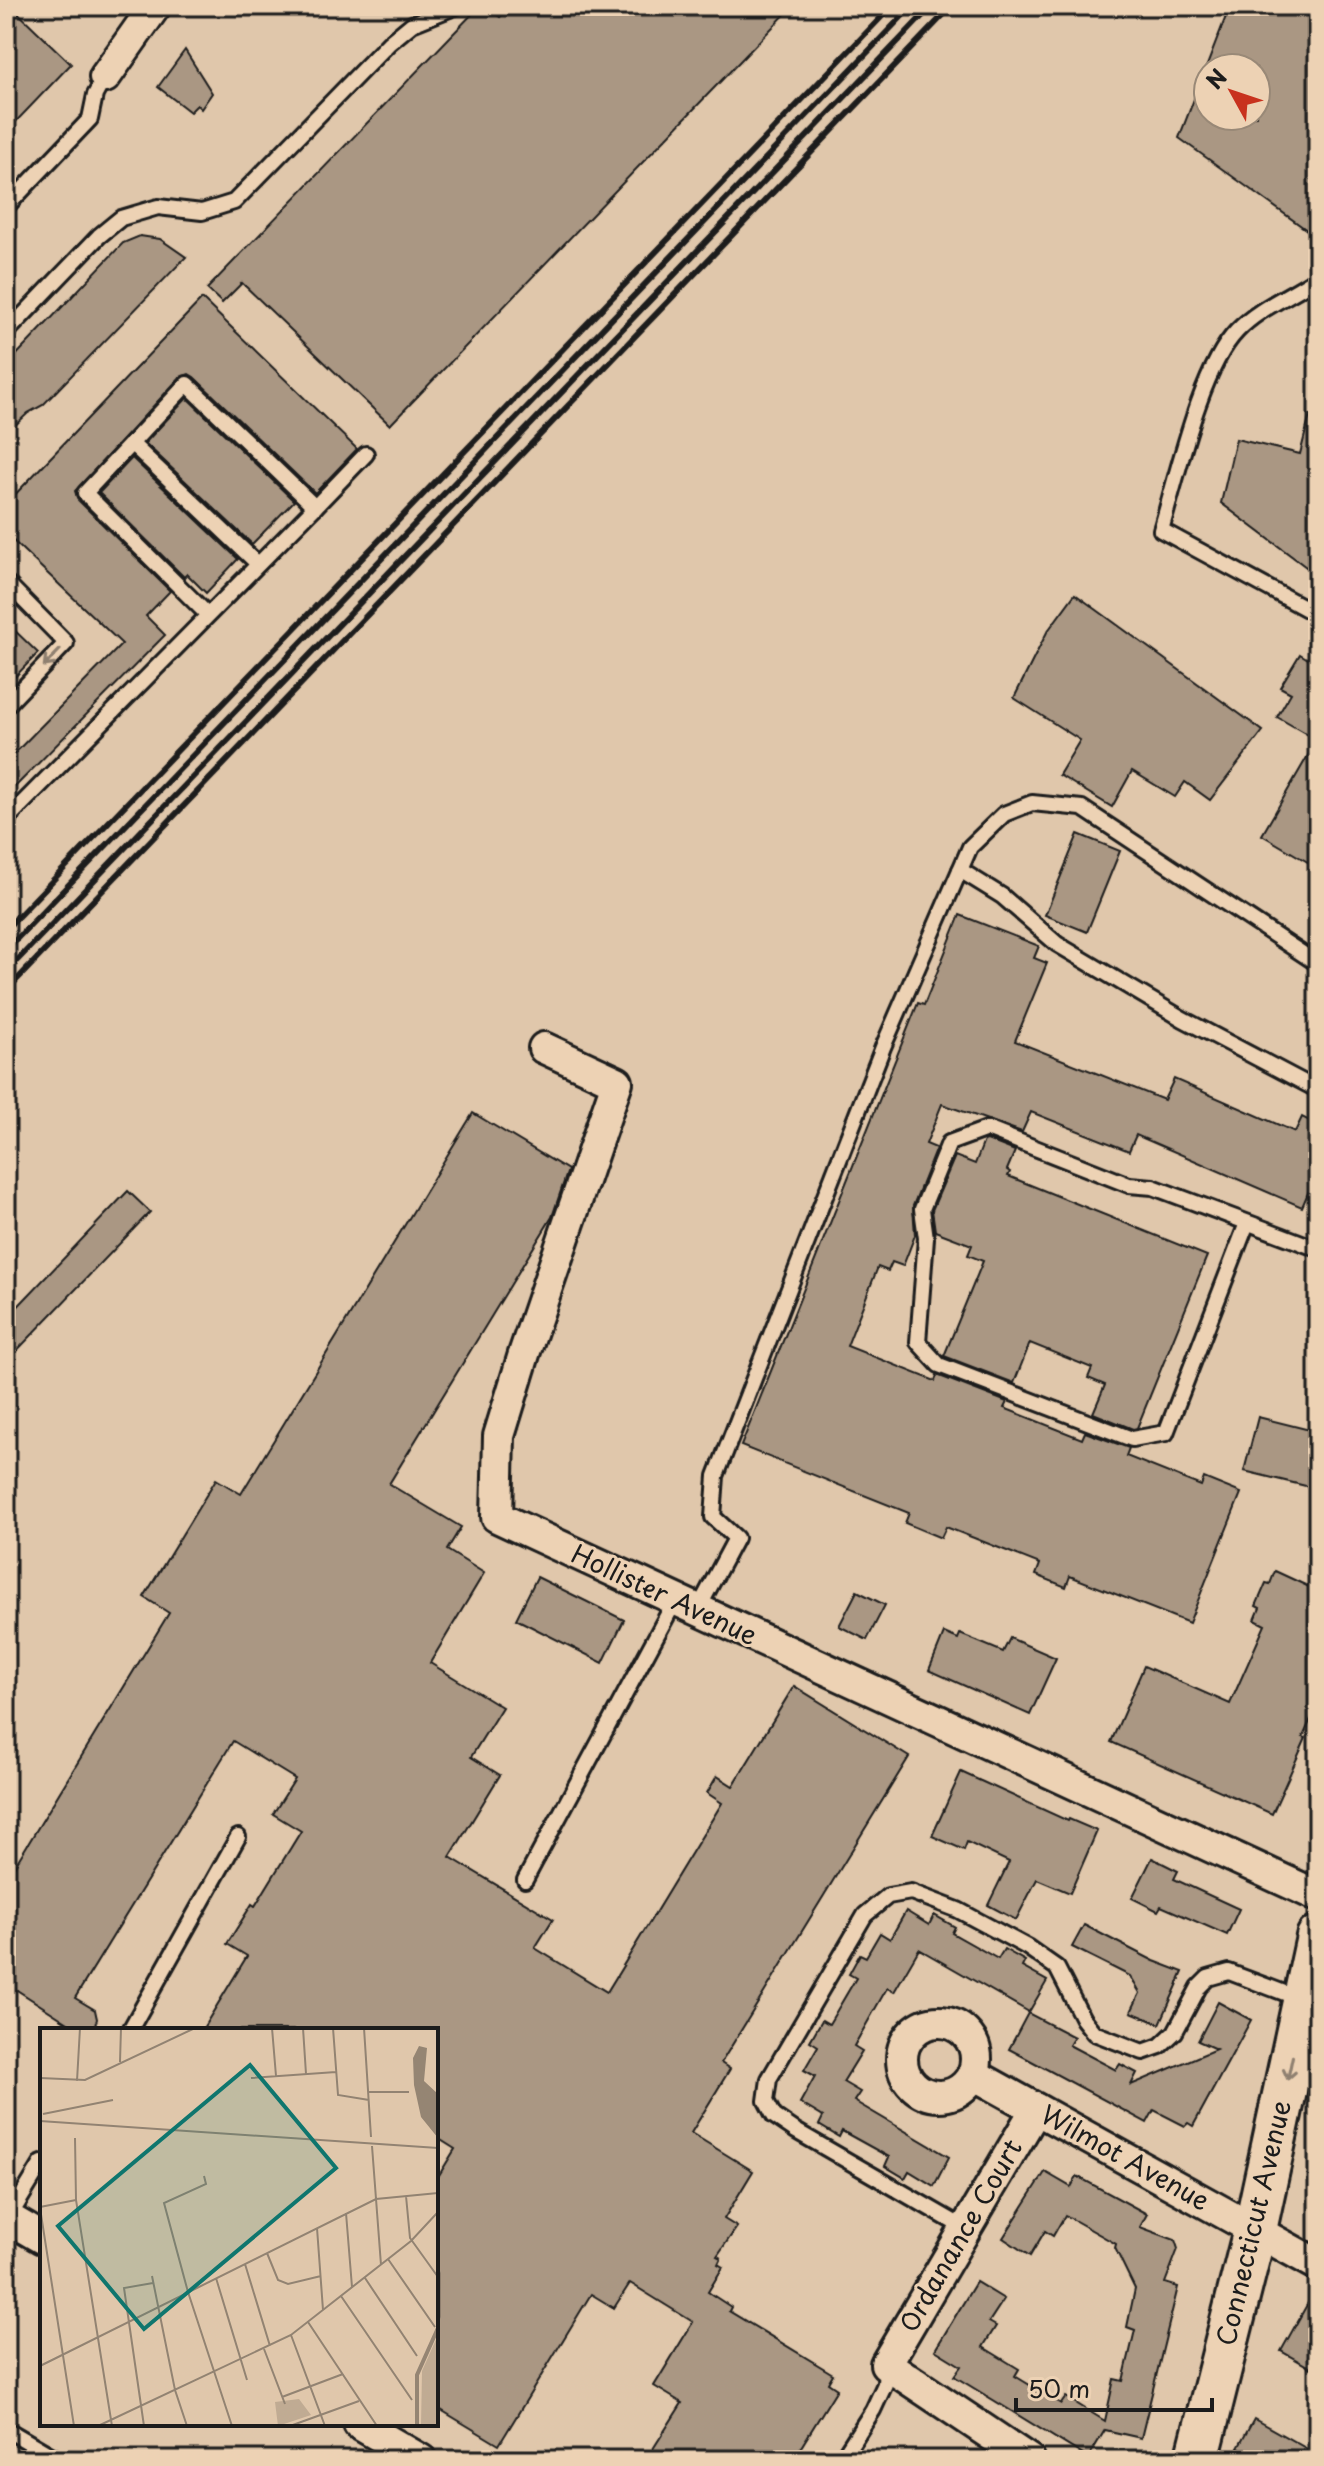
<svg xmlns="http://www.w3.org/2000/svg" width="1324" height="2466" viewBox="0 0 1324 2466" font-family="'Playpen Sans',sans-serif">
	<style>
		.building { fill: #aa9783; stroke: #1c1c1c; stroke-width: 2; fill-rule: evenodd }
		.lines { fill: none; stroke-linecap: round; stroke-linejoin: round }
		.lane-casing { stroke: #1c1c1c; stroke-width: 20 }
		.street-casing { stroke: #1c1c1c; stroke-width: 36 }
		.secondary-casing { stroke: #1c1c1c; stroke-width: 48 }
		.lane { stroke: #edd2b4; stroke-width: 14 }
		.street { stroke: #edd2b4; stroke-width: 30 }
		.secondary { stroke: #edd2b4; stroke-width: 42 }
		.rail { stroke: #1c1c1c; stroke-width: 6 }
		.oneway { stroke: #8f8070 }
		.labels { text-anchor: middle; stroke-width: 6; stroke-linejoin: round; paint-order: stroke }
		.street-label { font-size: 26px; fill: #1c1c1c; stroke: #edd2b4 }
		.inset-river { fill: none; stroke: #958573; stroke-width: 4 }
		.inset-road { fill: none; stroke: #928372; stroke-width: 2 }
		.view { fill: #0f766e; fill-opacity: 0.15; stroke: #0f766e; stroke-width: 4 }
		.inset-edge { fill: none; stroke: #1c1c1c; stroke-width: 4 }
	</style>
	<rect width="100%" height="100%" fill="#e0c7ab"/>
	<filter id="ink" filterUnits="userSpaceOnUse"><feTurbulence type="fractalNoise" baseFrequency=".0125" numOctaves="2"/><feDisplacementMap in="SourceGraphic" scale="16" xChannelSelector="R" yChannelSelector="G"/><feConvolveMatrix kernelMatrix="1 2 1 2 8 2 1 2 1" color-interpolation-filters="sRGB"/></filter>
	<g filter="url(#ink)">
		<!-- building -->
		<g class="building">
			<path d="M6,6H11L71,64L6,132Z"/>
			<path d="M511,6H793L390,425L242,283L222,303L207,289L476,10L489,9L500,17Z"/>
			<path d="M1230,6H1318V238L1179,138ZM1208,68H1256V116H1208Z"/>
			<path d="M185,50L212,93L201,109L197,105L190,112L158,87Z"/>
			<path d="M140,236L160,239L186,257L43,405L28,413L6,434V366L123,243Z"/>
			<path d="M202,299L357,449L315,493L194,377L189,374L180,377L75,491L78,500L170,591L146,616L165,635L6,796V762L122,644L6,534V504Z"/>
			<path d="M187,398L294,501L252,544L145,443Z"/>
			<path d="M1310,415L1318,416V576L1221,503L1236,439L1300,454Z"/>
			<path d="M132,458L238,559L206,593L187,574L184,577L99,493Z"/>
			<path d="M1075,594L1263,731L1210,800L1185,782L1175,797L1132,771L1112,807L1059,775L1080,740L1014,698L1047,632Z"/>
			<path d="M6,622L38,653L6,686Z"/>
			<path d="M1300,654L1318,665V868L1262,835L1317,740L1277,717L1291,693L1280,687Z"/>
			<path d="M1078,834L1120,851L1087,932L1045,915Z"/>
			<path d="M960,915L1039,946L1034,958L1047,963L1015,1041L1164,1100L1174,1079L1295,1132L1302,1117L1318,1125V1170L1302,1207L1136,1135L1129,1151L1031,1112L1022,1132L942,1104L926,1144L936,1148L913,1206L915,1235L903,1266L892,1262L888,1271L878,1267L847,1346L935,1381L937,1375L1007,1402L1004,1408L1082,1439L1085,1432L1129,1448L1126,1456L1201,1486L1204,1478L1241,1493L1189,1623L1070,1576L1066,1587L1036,1575L1040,1564L946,1527L941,1538L905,1523L909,1513L741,1446L918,1003L924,1005Z"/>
			<path d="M473,1113L568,1170L552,1217L389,1484L461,1527L447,1550L484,1573L430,1663L502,1707L471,1757L500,1775L450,1857L553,1919L535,1948L607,1992L722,1803L707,1793L717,1776L733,1786L794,1686L909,1757L721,2063L730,2069L691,2133L753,2171L724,2219L737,2227L717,2256L721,2258L718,2264L723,2267L708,2292L731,2307L729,2311L833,2374L828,2383L837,2389L793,2460H646L682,2403L654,2386L693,2322L630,2283L614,2308L591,2294L499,2445L436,2407V2180L455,2149L436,2137V2030H202L247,1956L227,1944L252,1904L255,1906L301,1831L273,1814L295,1779L233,1741L75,1998L95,2010L97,2019L93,2030H79L6,1983V1880L169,1613L144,1597L216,1479L241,1494Z"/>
			<path d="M987,1140L1015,1151L1007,1170L1010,1172L1008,1176L1207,1256L1137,1428L1133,1429L1093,1413L1105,1385L1088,1378L1092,1368L1030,1343L1014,1383L944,1356L983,1261L968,1255L972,1245L935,1231L932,1210L955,1156L975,1164L984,1141Z"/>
			<path d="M128,1191L150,1212L6,1362V1319Z"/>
			<path d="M1258,1417L1318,1432V1489L1244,1471Z"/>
			<path d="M1275,1571L1318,1591V1703L1303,1737L1306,1738L1272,1814L1111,1742L1144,1666L1230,1704L1265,1625L1255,1620L1260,1608L1256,1606L1266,1583L1270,1584Z"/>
			<path d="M537,1577L624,1620L603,1663L516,1619Z"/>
			<path d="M857,1591L885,1605L867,1640L839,1626Z"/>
			<path d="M944,1633L958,1639L960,1634L1003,1652L1010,1638L1056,1658L1030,1715L929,1670Z"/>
			<path d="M961,1772L1068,1821L1069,1819L1097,1831L1070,1893L1037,1879L1016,1920L988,1905L1009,1862L967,1842L964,1850L932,1836Z"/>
			<path d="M1152,1858L1178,1871L1174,1879L1239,1909L1227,1935L1161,1906L1158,1911L1132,1898Z"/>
			<path d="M906,1911L929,1925L934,1915L955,1927L952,1933L998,1959L1004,1949L1025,1961L1022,1967L1047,1981L1029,2012L919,1949L894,1992L887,1988L854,2046L862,2051L843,2082L860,2092L854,2101L949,2157L934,2186L909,2171L905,2178L885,2166L889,2157L842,2131L839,2137L819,2125L823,2117L800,2103L815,2076L804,2070L818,2046L810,2041L822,2020L829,2024L856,1978L849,1974L860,1954L866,1957L880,1933L890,1939Z"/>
			<path d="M1084,1925L1154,1961L1183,1972L1160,2024L1131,2012L1140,1993L1130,1976L1072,1947Z"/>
			<path d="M1218,2002L1251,2020L1193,2126L1188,2123L1185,2126L1154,2110L1147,2123L1009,2049L1028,2013L1074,2037L1069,2045L1116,2070L1120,2064L1137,2073L1131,2085L1216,2049L1198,2041Z"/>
			<path d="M1045,2172L1071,2187L1077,2176L1147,2214L1140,2227L1175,2240L1178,2249L1165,2283L1178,2287L1141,2438L1105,2430L1088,2458L954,2376L961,2366L935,2350L976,2282L1004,2299L989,2322L996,2326L983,2347L1019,2369L1015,2376L1061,2404L1066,2397L1105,2421L1114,2379L1123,2381L1135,2330L1127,2327L1135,2289L1115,2248L1116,2244L1065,2215L1053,2236L1045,2231L1030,2256L1003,2238Z"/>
			<path d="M1318,2285V2372L1281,2351Z"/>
			<path d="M1254,2419L1318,2455V2460H1259L1238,2448Z"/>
		</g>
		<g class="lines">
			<!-- lane casing -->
			<g class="lane-casing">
				<g id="lane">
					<path d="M6,207L90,119L95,95L105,77"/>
					<path d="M1318,277C1291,296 1260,307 1237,331C1200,369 1177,477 1161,530L1318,615"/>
					<path d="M6,333L99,236L121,218L158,207L202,212L234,202L389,43L412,24L457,6"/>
					<path d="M132,444L258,564"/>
					<path d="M315,507L366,454"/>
					<path d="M6,582L66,643L6,706"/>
					<path d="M6,820C109,715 212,611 315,507L187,384L85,493L208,615"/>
					<path d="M960,870L1002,896L1057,944L1183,1019L1318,1090"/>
					<path d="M1247,1223L1166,1433L1132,1439L939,1365L918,1342L926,1238L922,1209L949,1143L987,1129L1129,1185L1153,1187L1318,1249"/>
					<path d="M697,1611L736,1538L713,1517L716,1476L883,1047L960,870L970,847L1004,814L1032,803L1082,808L1318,964"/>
					<path d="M525,1880L675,1601"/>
					<path d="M130,2030L238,1837"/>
					<path d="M8,2219L42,2163"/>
					<path d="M966,2229L796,2131L774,2116L766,2101L769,2079L865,1915L888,1896L911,1892L958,1910L1027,1947L1057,1968L1083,2019L1094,2033L1143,2052L1160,2046L1175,2032L1199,1987L1208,1978L1229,1972L1303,2000"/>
					<path d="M6,2429L59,2460"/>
					<path d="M841,2460L873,2410L885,2384L886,2364"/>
				</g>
			</g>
			<!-- street casing -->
			<g class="street-casing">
				<g id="street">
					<path d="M105,77L155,6"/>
					<path d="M544,1048L617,1082L524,1354L499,1436L497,1517L1318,1896"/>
					<circle cx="939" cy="2059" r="37"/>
					<path d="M973,2074L1318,2265"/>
					<path d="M6,2217L42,2238"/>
					<path d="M359,2424L421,2460"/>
					<path d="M1029,2460L886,2364L1036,2109"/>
				</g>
			</g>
			<!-- secondary casing -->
			<g class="secondary-casing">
				<path id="secondary" d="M1197,2460L1255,2230L1318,1937"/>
			</g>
			<!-- lane -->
			<use href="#lane" class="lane"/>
			<!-- street -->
			<use href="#street" class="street"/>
			<!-- secondary -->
			<use href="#secondary" class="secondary"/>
			<!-- rail -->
			<g class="rail">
				<path d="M6,929L892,6"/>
				<path d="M6,950L912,6"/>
				<path d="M6,972L932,6"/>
				<path d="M6,991L952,6"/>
			</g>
		</g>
		<!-- one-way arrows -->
		<defs><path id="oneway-shaft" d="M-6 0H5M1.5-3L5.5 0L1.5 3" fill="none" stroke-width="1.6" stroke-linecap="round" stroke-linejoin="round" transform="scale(2)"/></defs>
		<g class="oneway">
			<use href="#oneway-shaft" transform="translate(52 658) rotate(134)"/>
			<use href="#oneway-shaft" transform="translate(1290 2068) rotate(102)"/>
		</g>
	</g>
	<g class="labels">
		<!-- street labels -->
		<g class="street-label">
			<text transform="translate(664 1595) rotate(25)" y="9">Hollister Avenue</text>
			<text transform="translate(1125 2158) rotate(29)" y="9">Wilmot Avenue</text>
			<text transform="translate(1254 2223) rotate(-77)" y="9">Connecticut Avenue</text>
			<text transform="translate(961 2236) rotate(-60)" y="9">Ordanance Court</text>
		</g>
	</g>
	<!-- overview -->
	<g transform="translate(40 2028)">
		<rect width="398" height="398" fill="#e0c7ab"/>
		<path d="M398,307V398H381L382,343ZM259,371L271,387L238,398L235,374Z" fill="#c0ab93"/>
		<path d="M379,18L387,20L384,53L398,66V110L381,89L374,57L373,30Z" fill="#958573"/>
		<path class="inset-river" d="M377,398V347L398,300"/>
		<path class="inset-road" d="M232,0L236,48M263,0L266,46M293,0L298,67L329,72M324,0L331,109M80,34L81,0M0,50L45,52L155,0M211,50L296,44M37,53L40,0M328,64H369M3,86L73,72M0,93L398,120M35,110L36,172L72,398M332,118L341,237M366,168L370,210L398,249M0,179L36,172M0,180L34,398M306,185L312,259M277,200L283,282M227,225L238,252L248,256L281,248M348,231L395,299M205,236L230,318M112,248L135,362L147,398M176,250L207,352M325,250L377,328M148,264L124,175L166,156L164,148M148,264L192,398M301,268L372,372M268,294L337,398M251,307L285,398M224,321L245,376M0,338L336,171L398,165M242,369L303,346M58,398L251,307L371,213L398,184M104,398L84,260L113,255M250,398L319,373"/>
		<path class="view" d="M210,37L296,140L104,301L18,198Z"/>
		<rect width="398" height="398" class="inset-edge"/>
	</g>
	<!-- margin -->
	<rect width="1324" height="2466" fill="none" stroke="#edd2b4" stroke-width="32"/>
	<rect x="16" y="16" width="1292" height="2434" fill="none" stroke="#1c1c1c" stroke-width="3" filter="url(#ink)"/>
	<!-- north arrow -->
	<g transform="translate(1232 92) rotate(310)"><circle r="38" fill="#edd2b4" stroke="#998977" stroke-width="2"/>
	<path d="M0-6L14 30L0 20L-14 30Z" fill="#c8321e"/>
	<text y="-12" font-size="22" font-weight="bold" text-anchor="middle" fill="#1c1c1c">N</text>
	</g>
	<!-- scale -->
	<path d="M1016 2398v12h196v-12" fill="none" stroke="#1c1c1c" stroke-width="4"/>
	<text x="1028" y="2398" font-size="24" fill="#1c1c1c" stroke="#edd2b4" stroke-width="6" paint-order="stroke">50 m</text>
</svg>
